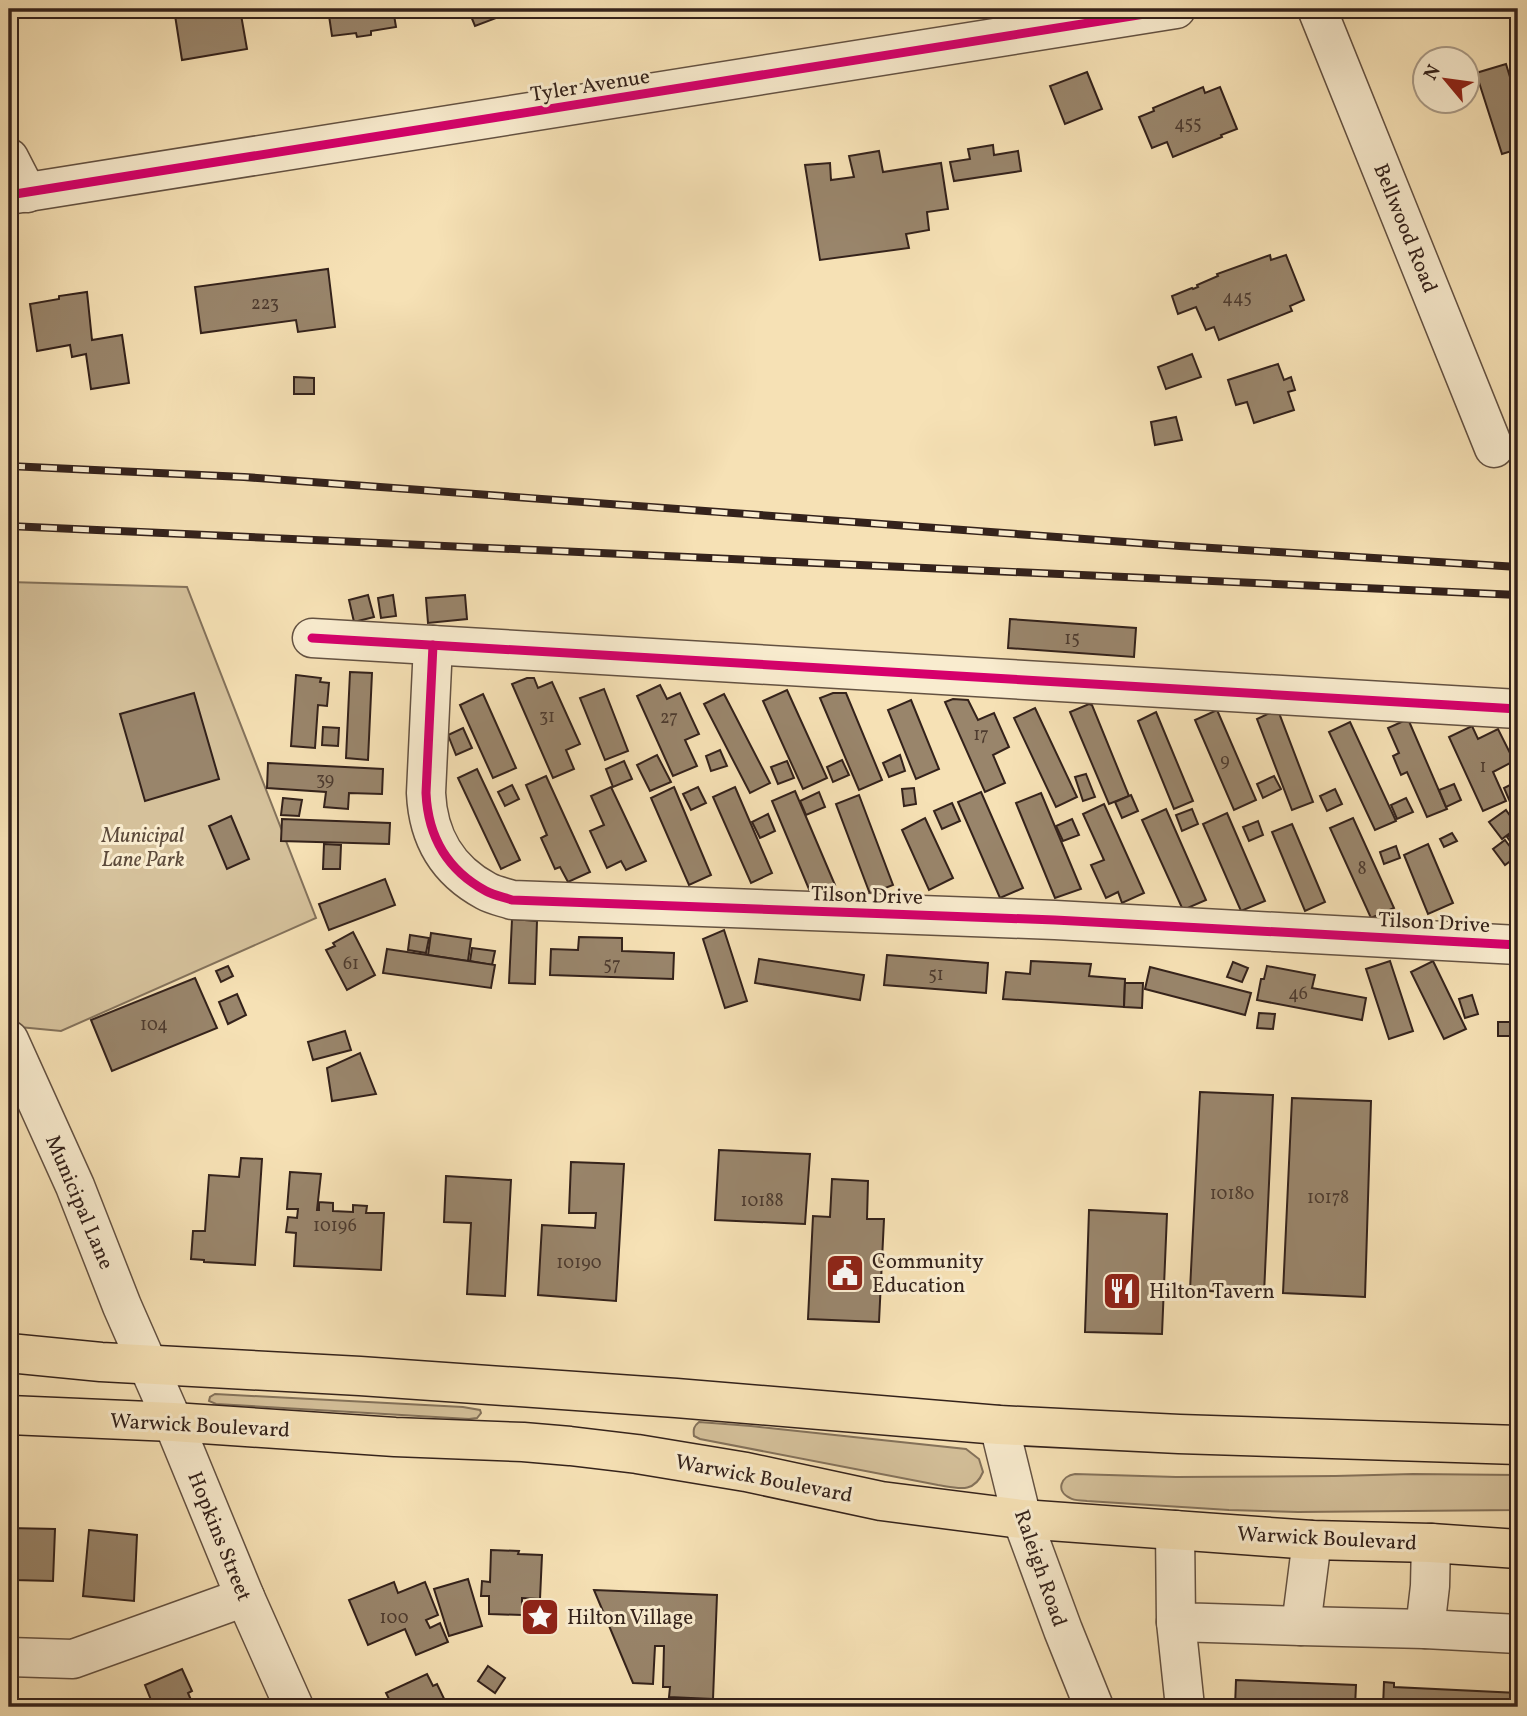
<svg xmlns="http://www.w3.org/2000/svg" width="1527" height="1716" viewBox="0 0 1527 1716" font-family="Vollkorn,serif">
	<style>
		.green { fill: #d5c19b; stroke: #84725b; stroke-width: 2 }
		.building { fill: #99856b; stroke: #34221b; stroke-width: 2 }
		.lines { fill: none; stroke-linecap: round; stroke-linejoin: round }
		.minor-casing { stroke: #645242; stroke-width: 41 }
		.major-casing { stroke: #34221b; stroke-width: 41 }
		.minor { stroke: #f9eccf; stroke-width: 38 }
		.major { stroke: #f6e1b5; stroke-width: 38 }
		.rail-casing { stroke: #34221b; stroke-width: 8 }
		.rail { stroke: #f9eccf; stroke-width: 5; stroke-dasharray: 16; stroke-linecap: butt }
		.cycleway-casing { stroke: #f9eccf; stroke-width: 13 }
		.cycleway { stroke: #d6006c; stroke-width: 9 }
		.labels { text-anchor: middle; stroke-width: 6; stroke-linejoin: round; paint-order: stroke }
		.number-label { font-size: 18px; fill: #4d3b2f }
		.street-label { font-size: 21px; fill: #34221b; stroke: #f9eccf }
		.park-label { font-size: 21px; font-style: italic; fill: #5c4a3b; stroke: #f9eccf }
		.poi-label { font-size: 21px; fill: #34221b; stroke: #f9eccf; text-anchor: start }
	</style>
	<rect width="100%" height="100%" fill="#f6e1b5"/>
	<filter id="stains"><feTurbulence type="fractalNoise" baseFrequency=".00286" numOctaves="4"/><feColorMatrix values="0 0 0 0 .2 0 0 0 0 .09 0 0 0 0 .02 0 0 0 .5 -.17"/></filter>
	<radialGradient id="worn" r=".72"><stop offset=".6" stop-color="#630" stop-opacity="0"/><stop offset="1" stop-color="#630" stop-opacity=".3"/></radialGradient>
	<!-- green -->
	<g class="green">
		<path d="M9,582L187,587L316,918L61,1031L9,1026Z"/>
		<path d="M215,1394L463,1407L480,1410L481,1413L477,1418L469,1419L216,1404L209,1401L210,1397Z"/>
		<path d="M699,1422L751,1426L966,1449L979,1459L983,1472C974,1494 958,1488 938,1485L700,1439L694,1436C693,1429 694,1426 699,1422Z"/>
		<path d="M1075,1474L1176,1477L1335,1476L1413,1474L1518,1475V1510L1298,1512L1229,1510L1087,1501C1082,1500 1074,1501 1070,1498C1055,1491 1061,1476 1075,1474Z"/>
	</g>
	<!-- building -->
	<g class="building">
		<path d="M174,9H240L247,49L182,60Z"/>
		<path d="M328,9H393L396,27L371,31V35L357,37L356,33L332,36Z"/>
		<path d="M468,9H520L475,26Z"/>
		<path d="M1506,64L1510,77L1518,75V149L1502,154L1476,73Z"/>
		<path d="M1087,72L1102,109L1065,124L1050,86Z"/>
		<path d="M1203,87L1205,93L1220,87L1237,129L1221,135L1222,137L1173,157L1167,142L1152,148L1139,117L1154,111L1153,108Z"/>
		<path d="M993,145L994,155L1018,151L1021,171L954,181L950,162L970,159L968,149Z"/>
		<path d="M879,151L883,172L941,163L948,209L927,212L929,230L906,234L909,248L820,260L805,165L830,163L831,180L854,177L849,156Z"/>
		<path d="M1270,255L1271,260L1286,255L1304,300L1290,306L1292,311L1219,340L1214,327L1206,330L1196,307L1178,314L1172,296L1192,288L1193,289L1198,287L1197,285L1218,276L1217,274Z"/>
		<path d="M328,269L335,327L298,332L296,320L201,333L195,287Z"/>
		<path d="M87,292L92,340L122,335L129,383L91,389L86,354L72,357L70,345L37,351L30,304L59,299V296Z"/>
		<path d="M1192,354L1201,377L1166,389L1158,367Z"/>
		<path d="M1278,364L1284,380L1291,377L1295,390L1288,392L1294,410L1254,423L1247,402L1236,405L1228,380Z"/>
		<path d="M294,377L314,378V394H294Z"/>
		<path d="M1176,417L1182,440L1155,445L1151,422Z"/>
		<path d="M368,595L374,617L354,622L349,600Z"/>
		<path d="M393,595L396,616L381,618L378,598Z"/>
		<path d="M465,595L467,619L428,623L426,598Z"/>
		<path d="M1010,619L1136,628L1134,657L1008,648Z"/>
		<path d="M350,672L372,673L368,760L346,758Z"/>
		<path d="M296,675L321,678L320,682L329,683L327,706L318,705L315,748L291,746Z"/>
		<path d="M527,678H534L538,688L552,682L580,744L566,750L574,769L553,778L512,684Z"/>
		<path d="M660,685L667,699L680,693L699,734L685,740L697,766L673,776L637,696Z"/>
		<path d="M604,689L628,751L605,760L580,698Z"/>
		<path d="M787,690L827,778L803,789L763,701Z"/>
		<path d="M194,693L219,779L145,801L120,714Z"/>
		<path d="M833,693H846L882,780L859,790L820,698Z"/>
		<path d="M483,694L516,768L493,778L460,705Z"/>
		<path d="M724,694L770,783L750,793L704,704Z"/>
		<path d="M953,699L968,700L978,720L994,713L1009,747L993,755L1005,783L985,792L945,702Z"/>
		<path d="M911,700L939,769L916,779L888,710Z"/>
		<path d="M1089,704L1092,705L1129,796L1109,804L1070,712Z"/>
		<path d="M1035,708L1077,797L1056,807L1014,718Z"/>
		<path d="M1217,710L1256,800L1234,810L1195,720Z"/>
		<path d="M1156,712L1193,801L1174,809L1138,721Z"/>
		<path d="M1272,712L1279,713L1313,802L1292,810L1257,719Z"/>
		<path d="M1408,719L1446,807L1447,809L1427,817L1407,772L1401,775L1393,756L1399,753L1388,728Z"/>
		<path d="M1350,722L1396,821L1375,830L1329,732Z"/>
		<path d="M1472,726L1478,739L1498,729L1514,761L1493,772L1506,801L1483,811L1449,737Z"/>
		<path d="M323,727L339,728L338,746L322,745Z"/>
		<path d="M463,728L472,748L456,755L448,735Z"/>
		<path d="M720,750L727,766L711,771L706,756Z"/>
		<path d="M657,755L671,782L650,791L637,765Z"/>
		<path d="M900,755L905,771L889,777L883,763Z"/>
		<path d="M842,760L849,775L833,782L827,767Z"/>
		<path d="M624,761L632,779L613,787L606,769Z"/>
		<path d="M787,761L794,778L778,784L771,767Z"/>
		<path d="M268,763L383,769L382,794L349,793L348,809L324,807L326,792L267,788Z"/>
		<path d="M477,769L520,860L501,869L458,778Z"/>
		<path d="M1086,774L1095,797L1083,801L1075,777Z"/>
		<path d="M546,776L590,872L568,882L560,867L555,869L541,838L547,835L526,785Z"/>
		<path d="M1274,776L1281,789L1263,798L1257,784Z"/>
		<path d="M1518,781V798L1510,802L1504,788Z"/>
		<path d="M1454,784L1461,800L1446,807L1439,790Z"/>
		<path d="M512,785L519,799L505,806L498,792Z"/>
		<path d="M611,787L646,861L626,870L621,861L607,868L590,831L604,825L591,796Z"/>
		<path d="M674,787L711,875L689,885L651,798Z"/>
		<path d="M698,787L706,803L691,810L683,794Z"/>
		<path d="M735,787L772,873L751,883L713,797Z"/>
		<path d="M914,788L916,804L904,806L902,789Z"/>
		<path d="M1335,789L1342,804L1327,811L1320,796Z"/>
		<path d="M795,791L835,885L811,894L772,801Z"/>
		<path d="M819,792L825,807L806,815L800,801Z"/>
		<path d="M981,792L1023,888L1000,898L958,802Z"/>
		<path d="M1041,793L1081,889L1055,898L1016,803Z"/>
		<path d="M859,795L893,885L870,894L836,804Z"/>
		<path d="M1131,795L1138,811L1122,818L1115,802Z"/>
		<path d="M283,798L302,800L299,816L281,815Z"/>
		<path d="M1406,798L1413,812L1397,819L1391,805Z"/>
		<path d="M952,803L960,821L942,829L934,811Z"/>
		<path d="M1104,804L1144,893L1122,903L1118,892L1106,898L1091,865L1104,860L1083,814Z"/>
		<path d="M1166,809L1206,900L1183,910L1142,820Z"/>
		<path d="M1192,809L1198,824L1182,831L1176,815Z"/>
		<path d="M1506,810L1518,827L1502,839L1489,822Z"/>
		<path d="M1227,813L1265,901L1241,911L1203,824Z"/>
		<path d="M768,814L775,831L760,838L752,822Z"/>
		<path d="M231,816L249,859L227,869L209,826Z"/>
		<path d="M925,818L953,878L929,890L902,830Z"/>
		<path d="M1353,818L1394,908L1371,918L1330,828Z"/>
		<path d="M282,819L390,823L389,844L281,841Z"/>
		<path d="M1072,819L1079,835L1063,841L1056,826Z"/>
		<path d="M1258,821L1263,835L1249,841L1243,827Z"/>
		<path d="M1292,824L1325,902L1305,911L1272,832Z"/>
		<path d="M1518,828V852L1507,837Z"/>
		<path d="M1452,833L1457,841L1444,847L1440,839Z"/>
		<path d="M1505,840L1517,856L1505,865L1493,849Z"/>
		<path d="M324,844L341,845L340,869H323Z"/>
		<path d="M1428,844L1453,903L1428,914L1404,855Z"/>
		<path d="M1396,846L1400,858L1384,864L1380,852Z"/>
		<path d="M385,879L395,905L329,930L319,904Z"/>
		<path d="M512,919L537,921L535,984L509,983Z"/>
		<path d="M724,930L747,1001L725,1008L703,939Z"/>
		<path d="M353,932L375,975L347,990L326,950L335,946L333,943Z"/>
		<path d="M431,933L471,939L468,961L428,955Z"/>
		<path d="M410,935L429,938L426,953L408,950Z"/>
		<path d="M579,937L622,938V951L674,953L673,979L550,975L551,949L578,950Z"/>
		<path d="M472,948L495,951L492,965L470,961Z"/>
		<path d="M387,949L495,965L491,988L383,973Z"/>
		<path d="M887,955L988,963L986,993L884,985Z"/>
		<path d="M759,959L864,975L860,1000L755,983Z"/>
		<path d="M1031,961L1091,964L1089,976L1125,979L1124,1007L1003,999L1006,972L1030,974Z"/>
		<path d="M1390,961L1413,1031L1389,1039L1366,969Z"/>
		<path d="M1433,961L1466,1029L1444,1039L1411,972Z"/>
		<path d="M1233,962L1248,968L1242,982L1227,977Z"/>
		<path d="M228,966L233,976L221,982L216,971Z"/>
		<path d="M1267,966L1315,975L1312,988L1366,998L1362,1020L1257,1000L1261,979H1264Z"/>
		<path d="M1150,967L1251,993L1245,1015L1145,989Z"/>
		<path d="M195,978L217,1028L112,1071L91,1020Z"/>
		<path d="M1125,983H1143L1142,1008L1124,1007Z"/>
		<path d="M237,994L246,1015L228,1024L219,1002Z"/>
		<path d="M1472,995L1478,1014L1465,1018L1459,999Z"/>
		<path d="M1259,1013L1275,1014L1273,1029L1257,1028Z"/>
		<rect x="1498" y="1022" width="19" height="14"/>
		<path d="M345,1031L351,1050L313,1060L308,1042Z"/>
		<path d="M360,1053L376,1094L332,1101L327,1068Z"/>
		<path d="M1200,1092L1273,1095L1264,1294L1190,1290Z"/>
		<path d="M1292,1098L1371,1101L1365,1297L1283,1293Z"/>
		<path d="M719,1150L810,1154L805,1224L715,1220Z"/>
		<path d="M241,1158L262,1159L255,1265L204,1262V1260L191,1259L193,1231H205L209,1175L239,1177Z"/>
		<path d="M571,1162L624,1164L616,1301L538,1295L542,1225L595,1228L596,1213H569Z"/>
		<path d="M290,1172L321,1174L317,1210H319V1202L333,1203V1211L353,1212V1205L367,1206L366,1213H384L381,1270L294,1266L296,1233L286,1232L288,1217L297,1218L298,1209H287Z"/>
		<path d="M446,1176L511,1180L505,1296L467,1294L471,1223L444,1222Z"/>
		<path d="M832,1179L868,1181L867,1219H884L879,1322L808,1319L813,1216L830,1217Z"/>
		<path d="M1089,1210L1167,1214L1162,1334L1085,1332Z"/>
		<path d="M9,1528L55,1529L53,1581L14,1580V1572H9Z"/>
		<path d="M89,1530L137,1535L134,1601L83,1596Z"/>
		<path d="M491,1550L519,1551L518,1554L542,1555L540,1599L522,1598V1615L489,1614V1596H481L482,1581L490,1582Z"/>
		<path d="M468,1579L482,1626L449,1636L434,1589Z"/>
		<path d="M394,1582L398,1593L425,1582L438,1615L426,1620L430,1628L440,1623L448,1642L416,1655L405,1629L368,1645L349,1600Z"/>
		<path d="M594,1590L717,1595L713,1699L669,1697L670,1687H663L664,1646H655L653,1684L633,1683Z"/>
		<path d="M488,1666L505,1678L495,1693L478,1681Z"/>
		<path d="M182,1669L192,1691L188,1693L194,1707H139L138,1706L151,1700L145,1685Z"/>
		<path d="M427,1674L433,1686L437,1684L448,1707H393L386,1693Z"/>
		<path d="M1236,1680L1356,1685L1355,1707H1235Z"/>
		<path d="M1384,1682L1394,1683V1687L1518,1693V1707H1383Z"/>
		<path d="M874,1700L946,1703V1707H850V1703L874,1705Z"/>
	</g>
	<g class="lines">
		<!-- minor casing -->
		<g class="minor-casing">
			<g id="minor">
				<path d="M1317,9L1494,448"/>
				<path d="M9,158L27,193"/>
				<path d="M9,195L1176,9"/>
				<path d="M312,638L1518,709"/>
				<path d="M433,645L426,793C428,837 447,870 486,891C493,895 503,897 512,900L1055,920L1518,945"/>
				<path d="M9,1040L75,1186L122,1306L173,1422L245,1597L294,1707"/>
				<path d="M999,1425L1022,1519L1063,1630L1094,1707"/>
				<path d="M1175,1530L1176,1622L1301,1626L1312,1540"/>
				<path d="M1176,1622L1185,1707"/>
				<path d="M1301,1626L1425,1629L1518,1634"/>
				<path d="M1425,1629L1430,1586L1431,1543"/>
				<path d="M9,1657L73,1659L245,1597"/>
			</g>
		</g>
		<!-- major casing -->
		<g class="major-casing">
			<g id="major">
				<path d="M9,1353L101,1362L360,1376L676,1398L999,1425L1179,1434L1518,1445"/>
				<path d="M9,1415L173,1422L395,1437L523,1442L570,1446L637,1454L746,1472L881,1501L1022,1519L1312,1540L1431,1543L1518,1549"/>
			</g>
		</g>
		<!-- minor -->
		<use href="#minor" class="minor"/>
		<!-- major -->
		<use href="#major" class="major"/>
		<!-- rail casing -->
		<g class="rail-casing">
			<g id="rail">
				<path d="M9,466L244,477L1180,546L1518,567"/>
				<path d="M9,526L1518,595"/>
			</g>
		</g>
		<!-- rail -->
		<use href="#rail" class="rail"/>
		<!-- cycleway casing -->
		<g class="cycleway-casing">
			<g id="cycleway">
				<path d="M9,195L1176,9"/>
				<path d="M312,638L1518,709"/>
				<path d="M433,645L426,793C428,837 447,870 486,891C493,895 503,897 512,900L1055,920L1518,945"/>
			</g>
		</g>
		<!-- cycleway -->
		<use href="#cycleway" class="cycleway"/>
	</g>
	<!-- icons -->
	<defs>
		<g id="civic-square" transform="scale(2.0125)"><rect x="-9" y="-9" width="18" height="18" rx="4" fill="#8f2418" stroke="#f9eccf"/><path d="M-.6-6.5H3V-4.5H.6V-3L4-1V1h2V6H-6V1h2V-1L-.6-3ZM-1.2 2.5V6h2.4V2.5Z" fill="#fff"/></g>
		<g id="restaurant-square" transform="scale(2.0125)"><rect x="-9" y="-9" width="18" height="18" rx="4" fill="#8f2418" stroke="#f9eccf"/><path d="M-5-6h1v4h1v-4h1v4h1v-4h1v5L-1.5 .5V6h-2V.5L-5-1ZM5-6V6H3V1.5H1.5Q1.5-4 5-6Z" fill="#fff"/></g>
		<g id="sight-square" transform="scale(2.0125)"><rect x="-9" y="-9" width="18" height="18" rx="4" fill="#8f2418" stroke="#f9eccf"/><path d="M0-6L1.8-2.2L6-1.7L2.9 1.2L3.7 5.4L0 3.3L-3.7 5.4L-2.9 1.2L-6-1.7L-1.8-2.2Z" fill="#fff"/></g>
	</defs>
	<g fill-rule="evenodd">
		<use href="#civic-square" x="845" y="1273"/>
		<use href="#restaurant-square" x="1122" y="1291"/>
		<use href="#sight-square" x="540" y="1617"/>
	</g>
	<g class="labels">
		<!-- number labels -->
		<g class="number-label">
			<text x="1188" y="129">455</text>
			<text x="1237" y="303">445</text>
			<text x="265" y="309">223</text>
			<text x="1072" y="644">15</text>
			<text x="547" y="722">31</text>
			<text x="669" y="723">27</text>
			<text x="981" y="740">17</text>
			<text x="1225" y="766">9</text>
			<text x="1483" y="772">1</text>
			<text x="325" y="785">39</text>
			<text x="1362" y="874">8</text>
			<text x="351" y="969">61</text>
			<text x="612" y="970">57</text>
			<text x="936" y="980">51</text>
			<text x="1298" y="999">46</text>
			<text x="154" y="1030">104</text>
			<text x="1232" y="1199">10180</text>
			<text x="1328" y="1203">10178</text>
			<text x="762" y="1206">10188</text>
			<text x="335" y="1231">10196</text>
			<text x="579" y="1268">10190</text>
			<text x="394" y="1623">100</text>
		</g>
		<!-- street labels -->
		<g class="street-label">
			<text transform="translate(590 85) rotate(-9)" y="7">Tyler Avenue</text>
			<text transform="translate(1406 228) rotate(68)" y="7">Bellwood Road</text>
			<text transform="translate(867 895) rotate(2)" y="7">Tilson Drive</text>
			<text transform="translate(1434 922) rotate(3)" y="7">Tilson Drive</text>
			<text transform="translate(80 1202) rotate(67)" y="7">Municipal Lane</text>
			<text transform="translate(200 1425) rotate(3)" y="7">Warwick Boulevard</text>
			<text transform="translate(764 1478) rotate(11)" y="7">Warwick Boulevard</text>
			<text transform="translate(220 1536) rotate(68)" y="7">Hopkins Street</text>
			<text transform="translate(1327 1538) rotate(3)" y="7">Warwick Boulevard</text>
			<text transform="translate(1041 1568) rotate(71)" y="7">Raleigh Road</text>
		</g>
		<!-- park labels -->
		<g class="park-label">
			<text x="143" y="842">Municipal<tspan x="143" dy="24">Lane Park</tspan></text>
		</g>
		<!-- poi labels -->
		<g class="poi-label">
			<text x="872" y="1268">Community<tspan x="872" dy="24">Education</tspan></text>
			<text x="1149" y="1298">Hilton Tavern</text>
			<text x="567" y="1624">Hilton Village</text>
		</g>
	</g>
	<!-- margin -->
	<rect width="1527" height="1716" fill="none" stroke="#f6e1b5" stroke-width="35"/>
	<rect x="10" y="10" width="1506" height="1695" fill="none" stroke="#34221b" stroke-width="3.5"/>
	<rect x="18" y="18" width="1492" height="1681" fill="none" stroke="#34221b" stroke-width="2"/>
	<!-- north arrow -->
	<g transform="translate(1446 80) rotate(299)"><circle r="33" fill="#f9eccf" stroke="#aa9b87" stroke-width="2"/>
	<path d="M0-5L12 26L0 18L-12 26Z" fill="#8f2418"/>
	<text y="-10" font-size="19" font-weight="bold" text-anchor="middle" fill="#34221b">N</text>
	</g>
	<rect width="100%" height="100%" filter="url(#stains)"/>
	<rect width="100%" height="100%" fill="url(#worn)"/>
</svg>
